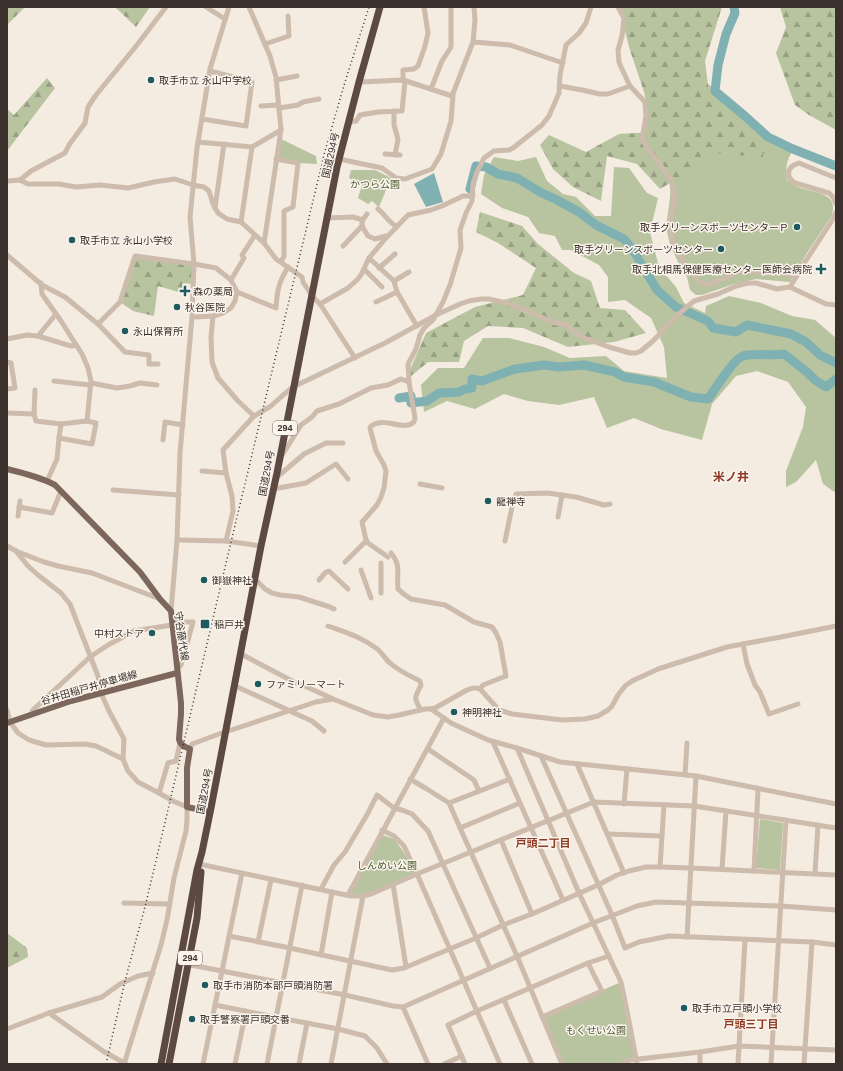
<svg xmlns="http://www.w3.org/2000/svg" width="843" height="1071" viewBox="0 0 843 1071" font-family="Helvetica,'Noto Sans JP',sans-serif">
	<style>
		.green { fill: #b8c4a0 }
		.forest { fill: url(#forest-firs) }
		.water { fill: #7fb0b2 }
		.lines { fill: none; stroke-linecap: round; stroke-linejoin: round }
		.river { stroke: #7fb0b2; stroke-width: 9 }
		.minor { stroke: #cdbbac; stroke-width: 5 }
		.major { stroke: #7d675c; stroke-width: 6 }
		.highway { stroke: #5c4a42; stroke-width: 7 }
		.rail { stroke: #3b302b; stroke-width: 1.5; stroke-dasharray: 1 3; stroke-linecap: butt }
		.poi-dot { fill: #1f5a5e; stroke: #fbf5ee; stroke-width: 1.5 }
		.labels { text-anchor: middle; stroke-width: 3; stroke-linejoin: round; paint-order: stroke }
		.shield { fill: #fbf5ee; stroke: #756b66; stroke-width: 1 }
		.shield-label { font-size: 9px; font-weight: bold; fill: #3b302b }
		.poi-label { font-size: 10px; fill: #3b302b; stroke: #fbf5ee; text-anchor: start }
		.street-label { font-size: 10px; fill: #3b302b; stroke: #fbf5ee }
		.park-label { font-size: 10px; fill: #4a5a2e; stroke: #fbf5ee }
		.neighbourhood-label { font-size: 11px; font-weight: bold; fill: #8c3b22; stroke: #fbf5ee }
		.quarter-label { font-size: 12px; font-weight: bold; fill: #8c3b22; stroke: #fbf5ee }
	</style>
	<defs>
		<pattern id="forest-firs" width="22" height="20" patternUnits="userSpaceOnUse"><rect width="22" height="20" fill="#b8c4a0"/><path d="M5 1l3.5 6h-7zM16 11l3.5 6h-7z" fill="#97a083"/></pattern>
	</defs>
	<rect width="100%" height="100%" fill="#f4ebe1"/>
	<!-- green -->
	<g class="green">
		<path d="M704,80L764,135L794,148C786,162 786,164 787,180C791,182 794,186 798,187C814,193 841,192 831,217L807,253L790,282L756,279L734,284L702,295H696L690,290L687,277L679,264L670,245L666,227L670,198L671,173L642,136L645,112Z"/>
		<path d="M279,138L316,156L317,164L298,163L276,159Z"/>
		<path d="M494,157L518,161L536,157L547,181L563,194L576,197L595,216H611L614,167L629,168L647,193L658,198L650,232L659,267L676,287L684,303L705,313L706,306L729,296L761,303L792,316L815,320L836,338V493L823,484L816,460L796,482L786,487V471L803,427L806,407L788,382L757,371L736,376L712,404L702,440L661,429L634,418L607,428L594,397L559,405L528,401L504,394L475,409L447,401L424,412L421,385L438,368H464L483,338H509L544,347L570,358L606,356L624,371L667,378L664,347L651,318L625,300L608,302V277L599,265L571,250H562L555,236L539,233L528,217L502,208L481,194L484,175Z"/>
		<path d="M351,170H375L391,178L379,207L372,201L368,204L358,198L362,185L349,178Z"/>
		<path d="M760,819L783,823L780,870L756,868Z"/>
		<path d="M380,834L394,839L403,851L417,874L371,894L348,895Z"/>
		<path d="M621,982L636,1059L625,1064H562L542,1017Z"/>
	</g>
	<!-- forest -->
	<g class="forest">
		<path d="M7,7H25L7,25Z"/>
		<path d="M115,7H150L136,27Z"/>
		<path d="M619,7H722L705,61L710,101L746,134L766,147L762,159L722,152L660,189L637,164L607,156L601,201L573,187L553,169L540,145L549,135L586,152L619,134L652,132L644,92L629,47Z"/>
		<path d="M780,7H836V130L809,115L795,105L776,53L786,27Z"/>
		<path d="M47,78L55,88L7,151V109L14,115Z"/>
		<path d="M480,212L522,226L538,244L574,273L591,281L600,308L625,310L646,333L614,342L568,347L523,328L488,326L464,341L459,362H428L405,381L426,333L475,307L523,295L536,268L498,243L476,232Z"/>
		<path d="M135,256L194,264L193,284L183,283L182,293L158,286L154,316L133,311L120,302Z"/>
		<path d="M7,933L27,948L28,957L7,968Z"/>
	</g>
	<!-- water -->
	<path class="water" d="M434,173L443,202L426,207L414,184Z"/>
	<g class="lines">
		<!-- river -->
		<g class="river">
			<path d="M734,7L735,13L726,34L718,65L715,91L746,117L768,137L793,149L836,166"/>
			<path d="M470,189L476,166L486,167L498,174L517,178L540,192L557,200L579,212L596,225L624,239L633,250L657,290L676,307L708,321L713,328L736,332L747,325L791,334L806,342L820,355L836,363"/>
			<path d="M399,398L411,396V403L427,401L439,393L459,392L465,389L472,388V379L482,381L515,369L544,365L559,367L584,365L615,372L624,377L654,382L691,397L708,399C714,391 735,357 743,356C756,353 770,356 784,354L807,372L815,380L826,387L836,379"/>
		</g>
		<!-- minor -->
		<g class="minor">
			<path d="M206,7L225,19"/>
			<path d="M618,7L624,18L622,36L618,50L619,62L621,67L630,86L645,102L646,116L642,140L671,180L675,199L670,220L672,238L676,248L682,260L691,272L699,282L705,284H710L742,271L788,274L797,275"/>
			<path d="M473,42L510,45L563,63"/>
			<path d="M265,44L289,36L288,16"/>
			<path d="M276,80L297,76"/>
			<path d="M403,80V70L414,69L418,66L425,46L428,33L424,7"/>
			<path d="M359,82L403,80L452,96L473,42L475,20L474,7"/>
			<path d="M560,86L582,90L600,94H608L630,86"/>
			<path d="M431,89L442,61L451,47V7"/>
			<path d="M261,106L278,105"/>
			<path d="M279,108L298,105L303,102L319,99"/>
			<path d="M394,111V125L398,139L395,155"/>
			<path d="M202,119L246,126L252,82L210,71"/>
			<path d="M349,122L356,121L360,115L378,112L402,111L405,81"/>
			<path d="M198,142L252,147L281,130L276,77L270,56L249,7"/>
			<path d="M385,154L400,155"/>
			<path d="M276,159L298,163L293,207L284,211V256L281,262"/>
			<path d="M339,159L382,168L396,178L405,179L432,169L441,154L451,121L453,95"/>
			<path d="M836,178L799,163C787,166 785,177 795,183L829,193L833,197L836,204"/>
			<path d="M20,180L31,171L65,153L69,145L85,123L88,107L96,95L137,45L166,7"/>
			<path d="M7,181L20,180L28,184H59L76,187L100,185L128,188L154,182L175,179L193,185L204,187L209,191L213,204L218,213L227,219L241,222L264,243L276,259L302,277L303,282L312,296L320,304L355,358"/>
			<path d="M215,208L224,144"/>
			<path d="M378,209C385,214 389,224 397,226"/>
			<path d="M367,214L362,221V226L368,236L375,239L386,236"/>
			<path d="M327,218L353,217L363,220"/>
			<path d="M241,222L252,147"/>
			<path d="M264,243L281,130"/>
			<path d="M343,246L362,226"/>
			<path d="M7,255L42,285L65,297L98,324L120,302L135,256L194,264L216,268L231,280L237,292L235,301L231,308L223,313L213,316L195,317"/>
			<path d="M369,258L394,281L397,292L417,326"/>
			<path d="M379,268L395,254"/>
			<path d="M364,269L382,287"/>
			<path d="M231,280L244,258L242,255L255,235"/>
			<path d="M394,281L409,272"/>
			<path d="M41,283L42,294L61,321L82,354L88,368L91,381L87,421L96,423L92,444L59,438L57,459L47,481"/>
			<path d="M790,287L805,262L833,219L836,212"/>
			<path d="M237,292L276,308C277,290 279,282 288,267"/>
			<path d="M376,302L397,292"/>
			<path d="M320,304L348,288L357,280L361,275L369,258L385,239L408,215L431,210L442,206L463,196H470L473,195"/>
			<path d="M56,314L38,336L71,346L76,345"/>
			<path d="M213,316L211,337L212,362L218,378L238,401L254,416"/>
			<path d="M98,324L125,352L149,355V364H158"/>
			<path d="M7,339L27,335L38,336"/>
			<path d="M7,362L11,363L15,388L7,389"/>
			<path d="M54,381L90,385"/>
			<path d="M91,383L117,388L130,386L140,383L157,385"/>
			<path d="M7,413L34,414L36,421L61,424L59,438"/>
			<path d="M34,414L35,390"/>
			<path d="M61,424L87,421"/>
			<path d="M163,440L165,422L183,425"/>
			<path d="M281,457L301,425L312,417L317,411L339,404L371,388L388,385L401,379L409,382"/>
			<path d="M202,471L226,473"/>
			<path d="M276,478L304,454L326,443H343"/>
			<path d="M420,484L442,488"/>
			<path d="M273,489L306,483L336,464L348,479"/>
			<path d="M113,490L179,495"/>
			<path d="M19,507L52,513L61,491"/>
			<path d="M18,516L20,501"/>
			<path d="M558,517L562,495"/>
			<path d="M177,540L226,541L261,546"/>
			<path d="M226,541L233,511L232,496L226,473L223,450L254,416L271,406L282,396L293,387L385,343L436,315L460,304L469,301L481,299H489L507,303L553,322L566,325L584,338L609,347L630,353H636L641,351L653,341L681,312L694,301L718,294L736,286L748,283H756L777,289L790,287L826,304L836,305"/>
			<path d="M505,541L512,507L516,494L547,493L576,497L604,505L610,504"/>
			<path d="M7,546L16,551L44,562L58,566L92,573L160,599"/>
			<path d="M16,551L28,566L38,575L61,593L70,604L98,676L101,693L109,711L124,739L123,759L128,771L138,782L159,793L168,763L176,761L180,743"/>
			<path d="M391,553C402,566 396,574 398,589C402,593 406,596 411,599L445,605L474,622L492,627L496,633L500,642L506,676L483,685L480,689"/>
			<path d="M388,557L368,543L366,540L362,522L377,505L381,497L384,488L386,471L384,465L376,451L370,428L371,426C386,416 402,432 414,422L415,418L409,382L408,364L416,349L420,335L424,328L433,320L443,302L450,285L461,248L460,230L466,213L472,201L473,184L477,172L484,158L494,151L509,150L513,148L542,125L549,116L559,93L560,75L566,45L579,33L586,23L591,7"/>
			<path d="M345,562L366,541"/>
			<path d="M381,563V593"/>
			<path d="M361,570L371,598"/>
			<path d="M255,579L265,589L272,593L280,595L299,597L330,607L334,609"/>
			<path d="M319,580L326,572L329,571L348,589"/>
			<path d="M171,611L177,540L180,453L192,317L194,264L190,217L197,148L210,69L229,7"/>
			<path d="M172,622H193L181,665L177,669"/>
			<path d="M328,626C345,632 361,637 376,648C382,652 385,659 390,663C399,671 410,676 420,681L421,685C415,698 413,697 421,710"/>
			<path d="M743,644L747,664L755,685L760,692L769,714L798,704"/>
			<path d="M241,654L294,682L307,687L333,699L373,715L388,717L399,715L425,709H431L435,708L467,690C472,688 475,687 480,689L499,710L512,714L562,720L585,719L598,716L608,710L612,706L618,695L625,686L632,681L658,669L727,647L781,637L836,626"/>
			<path d="M235,686L288,710"/>
			<path d="M431,709L451,723L488,740L517,748L560,762L696,776L836,804"/>
			<path d="M7,710L10,722L18,733L29,740L46,745L85,744L96,746L123,759"/>
			<path d="M292,712L312,721L324,731"/>
			<path d="M31,715L33,710L90,657L108,645L134,631L172,625"/>
			<path d="M493,742L563,900"/>
			<path d="M517,748L579,893L621,982L629,1021L637,1064"/>
			<path d="M190,749L192,744L219,734L316,702L333,699"/>
			<path d="M428,749L474,780L479,791"/>
			<path d="M541,756L612,915L625,948L639,942L669,936L812,942L836,945"/>
			<path d="M577,764L624,873"/>
			<path d="M685,775L687,743"/>
			<path d="M410,779L427,789L449,803L517,956L562,1064"/>
			<path d="M449,803L510,779"/>
			<path d="M624,804L627,769"/>
			<path d="M460,828L520,803"/>
			<path d="M382,830L394,836L404,846L417,874L500,1064"/>
			<path d="M608,834L662,836"/>
			<path d="M501,840L532,914"/>
			<path d="M199,864L351,896H363L371,894L417,874L594,802L694,806L836,828"/>
			<path d="M660,867L664,805"/>
			<path d="M722,869L726,811"/>
			<path d="M754,871L758,789"/>
			<path d="M815,873L818,825"/>
			<path d="M393,884L406,967"/>
			<path d="M321,889L334,865L345,852L368,813L377,795L394,808L402,810L412,814L428,831L490,968"/>
			<path d="M348,895L444,718"/>
			<path d="M124,903L169,904"/>
			<path d="M229,936L285,947L392,970L404,968L476,938L503,925L532,914L598,885L617,875L629,871L646,867H660L691,868L836,875"/>
			<path d="M687,937L696,776"/>
			<path d="M258,942L271,880"/>
			<path d="M321,955L332,892"/>
			<path d="M588,963L609,956"/>
			<path d="M186,964L345,995L393,1006L403,1007L593,923L637,906L656,902L781,906L836,910"/>
			<path d="M504,1000L532,1064"/>
			<path d="M215,1005L275,1017L338,1029L365,1036L377,1048L387,1064"/>
			<path d="M403,1007L428,1064"/>
			<path d="M49,1013L103,1051L126,1064"/>
			<path d="M7,1029L49,1013L102,997L120,984L138,976L153,973"/>
			<path d="M700,1052V1064"/>
			<path d="M124,1064L161,945L167,920L174,878L186,831L187,820V807L173,801L159,793"/>
			<path d="M203,1064L242,873"/>
			<path d="M235,1064L246,1011"/>
			<path d="M267,1064L302,885"/>
			<path d="M299,1064L307,1023"/>
			<path d="M331,1064L363,896"/>
			<path d="M444,1064L462,1056"/>
			<path d="M465,1064L448,1025L477,1011L588,963L602,991L542,1017"/>
			<path d="M621,1064L630,1060L700,1052L739,1046L836,1050"/>
			<path d="M738,1064L745,940"/>
			<path d="M771,1064L786,820"/>
			<path d="M804,1064L812,942"/>
		</g>
		<!-- major -->
		<g class="major">
			<path d="M7,469C24,473 40,477 55,485L140,572L160,599L171,611L181,703V714L179,739C180,745 185,747 190,749L187,768V807L210,812"/>
			<path d="M7,723L71,701L177,673"/>
		</g>
		<!-- highway -->
		<g class="highway">
			<path d="M161,1064L197,870L202,852L211,808L261,546L277,473L337,167L359,82L380,7"/>
			<path d="M169,1064L197,918L201,872"/>
		</g>
		<!-- rail -->
		<path class="rail" d="M106,1064L125,981L146,903L231,542L325,151L345,82L369,7"/>
	</g>
	<!-- markers -->
	<g class="poi-dot">
		<circle cx="151" cy="80" r="4"/>
		<circle cx="797" cy="227" r="4"/>
		<circle cx="72" cy="240" r="4"/>
		<circle cx="721" cy="249" r="4"/>
		<path d="M819 263h4v4h4v4h-4v4h-4v-4h-4v-4h4z"/>
		<path d="M183 285h4v4h4v4h-4v4h-4v-4h-4v-4h4z"/>
		<circle cx="177" cy="307" r="4"/>
		<circle cx="125" cy="331" r="4"/>
		<circle cx="488" cy="501" r="4"/>
		<circle cx="204" cy="580" r="4"/>
		<rect x="200" y="619" width="10" height="10" rx="2"/>
		<circle cx="152" cy="633" r="4"/>
		<circle cx="258" cy="684" r="4"/>
		<circle cx="454" cy="712" r="4"/>
		<circle cx="205" cy="985" r="4"/>
		<circle cx="684" cy="1008" r="4"/>
		<circle cx="192" cy="1019" r="4"/>
	</g>
	<g class="labels">
		<!-- shield labels -->
		<g class="shield">
			<rect x="273" y="421" width="24" height="14" rx="3"/>
			<rect x="178" y="951" width="24" height="14" rx="3"/>
		</g>
		<g class="shield-label">
			<text x="285" y="431">294</text>
			<text x="190" y="961">294</text>
		</g>
		<!-- poi labels -->
		<g class="poi-label">
			<text x="159" y="84">取手市立 永山中学校</text>
			<text x="789" y="231" text-anchor="end">取手グリーンスポーツセンターＰ</text>
			<text x="80" y="244">取手市立 永山小学校</text>
			<text x="713" y="253" text-anchor="end">取手グリーンスポーツセンター</text>
			<text x="812" y="273" text-anchor="end">取手北相馬保健医療センター医師会病院</text>
			<text x="193" y="295">森の薬局</text>
			<text x="185" y="311">秋谷医院</text>
			<text x="133" y="335">永山保育所</text>
			<text x="496" y="505">龍禅寺</text>
			<text x="212" y="584">御嶽神社</text>
			<text x="214" y="628">稲戸井</text>
			<text x="144" y="637" text-anchor="end">中村ストア</text>
			<text x="266" y="688">ファミリーマート</text>
			<text x="462" y="716">神明神社</text>
			<text x="213" y="989">取手市消防本部戸頭消防署</text>
			<text x="692" y="1012">取手市立戸頭小学校</text>
			<text x="200" y="1023">取手警察署戸頭交番</text>
		</g>
		<!-- street labels -->
		<g class="street-label">
			<text transform="translate(330 155) rotate(-77)" y="4">国道294号</text>
			<text transform="translate(266 473) rotate(-79)" y="4">国道294号</text>
			<text transform="translate(182 636) rotate(82)" y="4">守谷藤代線</text>
			<text transform="translate(89 687) rotate(-16)" y="4">谷井田稲戸井停車場線</text>
			<text transform="translate(204 791) rotate(-79)" y="4">国道294号</text>
		</g>
		<!-- park labels -->
		<g class="park-label">
			<text x="375" y="188">かつら公園</text>
			<text x="387" y="869">しんめい公園</text>
			<text x="596" y="1034">もくせい公園</text>
		</g>
		<!-- neighbourhood labels -->
		<g class="neighbourhood-label">
			<text x="543" y="847">戸頭二丁目</text>
			<text x="751" y="1028">戸頭三丁目</text>
		</g>
		<!-- quarter labels -->
		<g class="quarter-label">
			<text x="731" y="481">米ノ井</text>
		</g>
	</g>
	<!-- border -->
	<rect width="843" height="1071" fill="none" stroke="#3b302b" stroke-width="16"/>
</svg>
